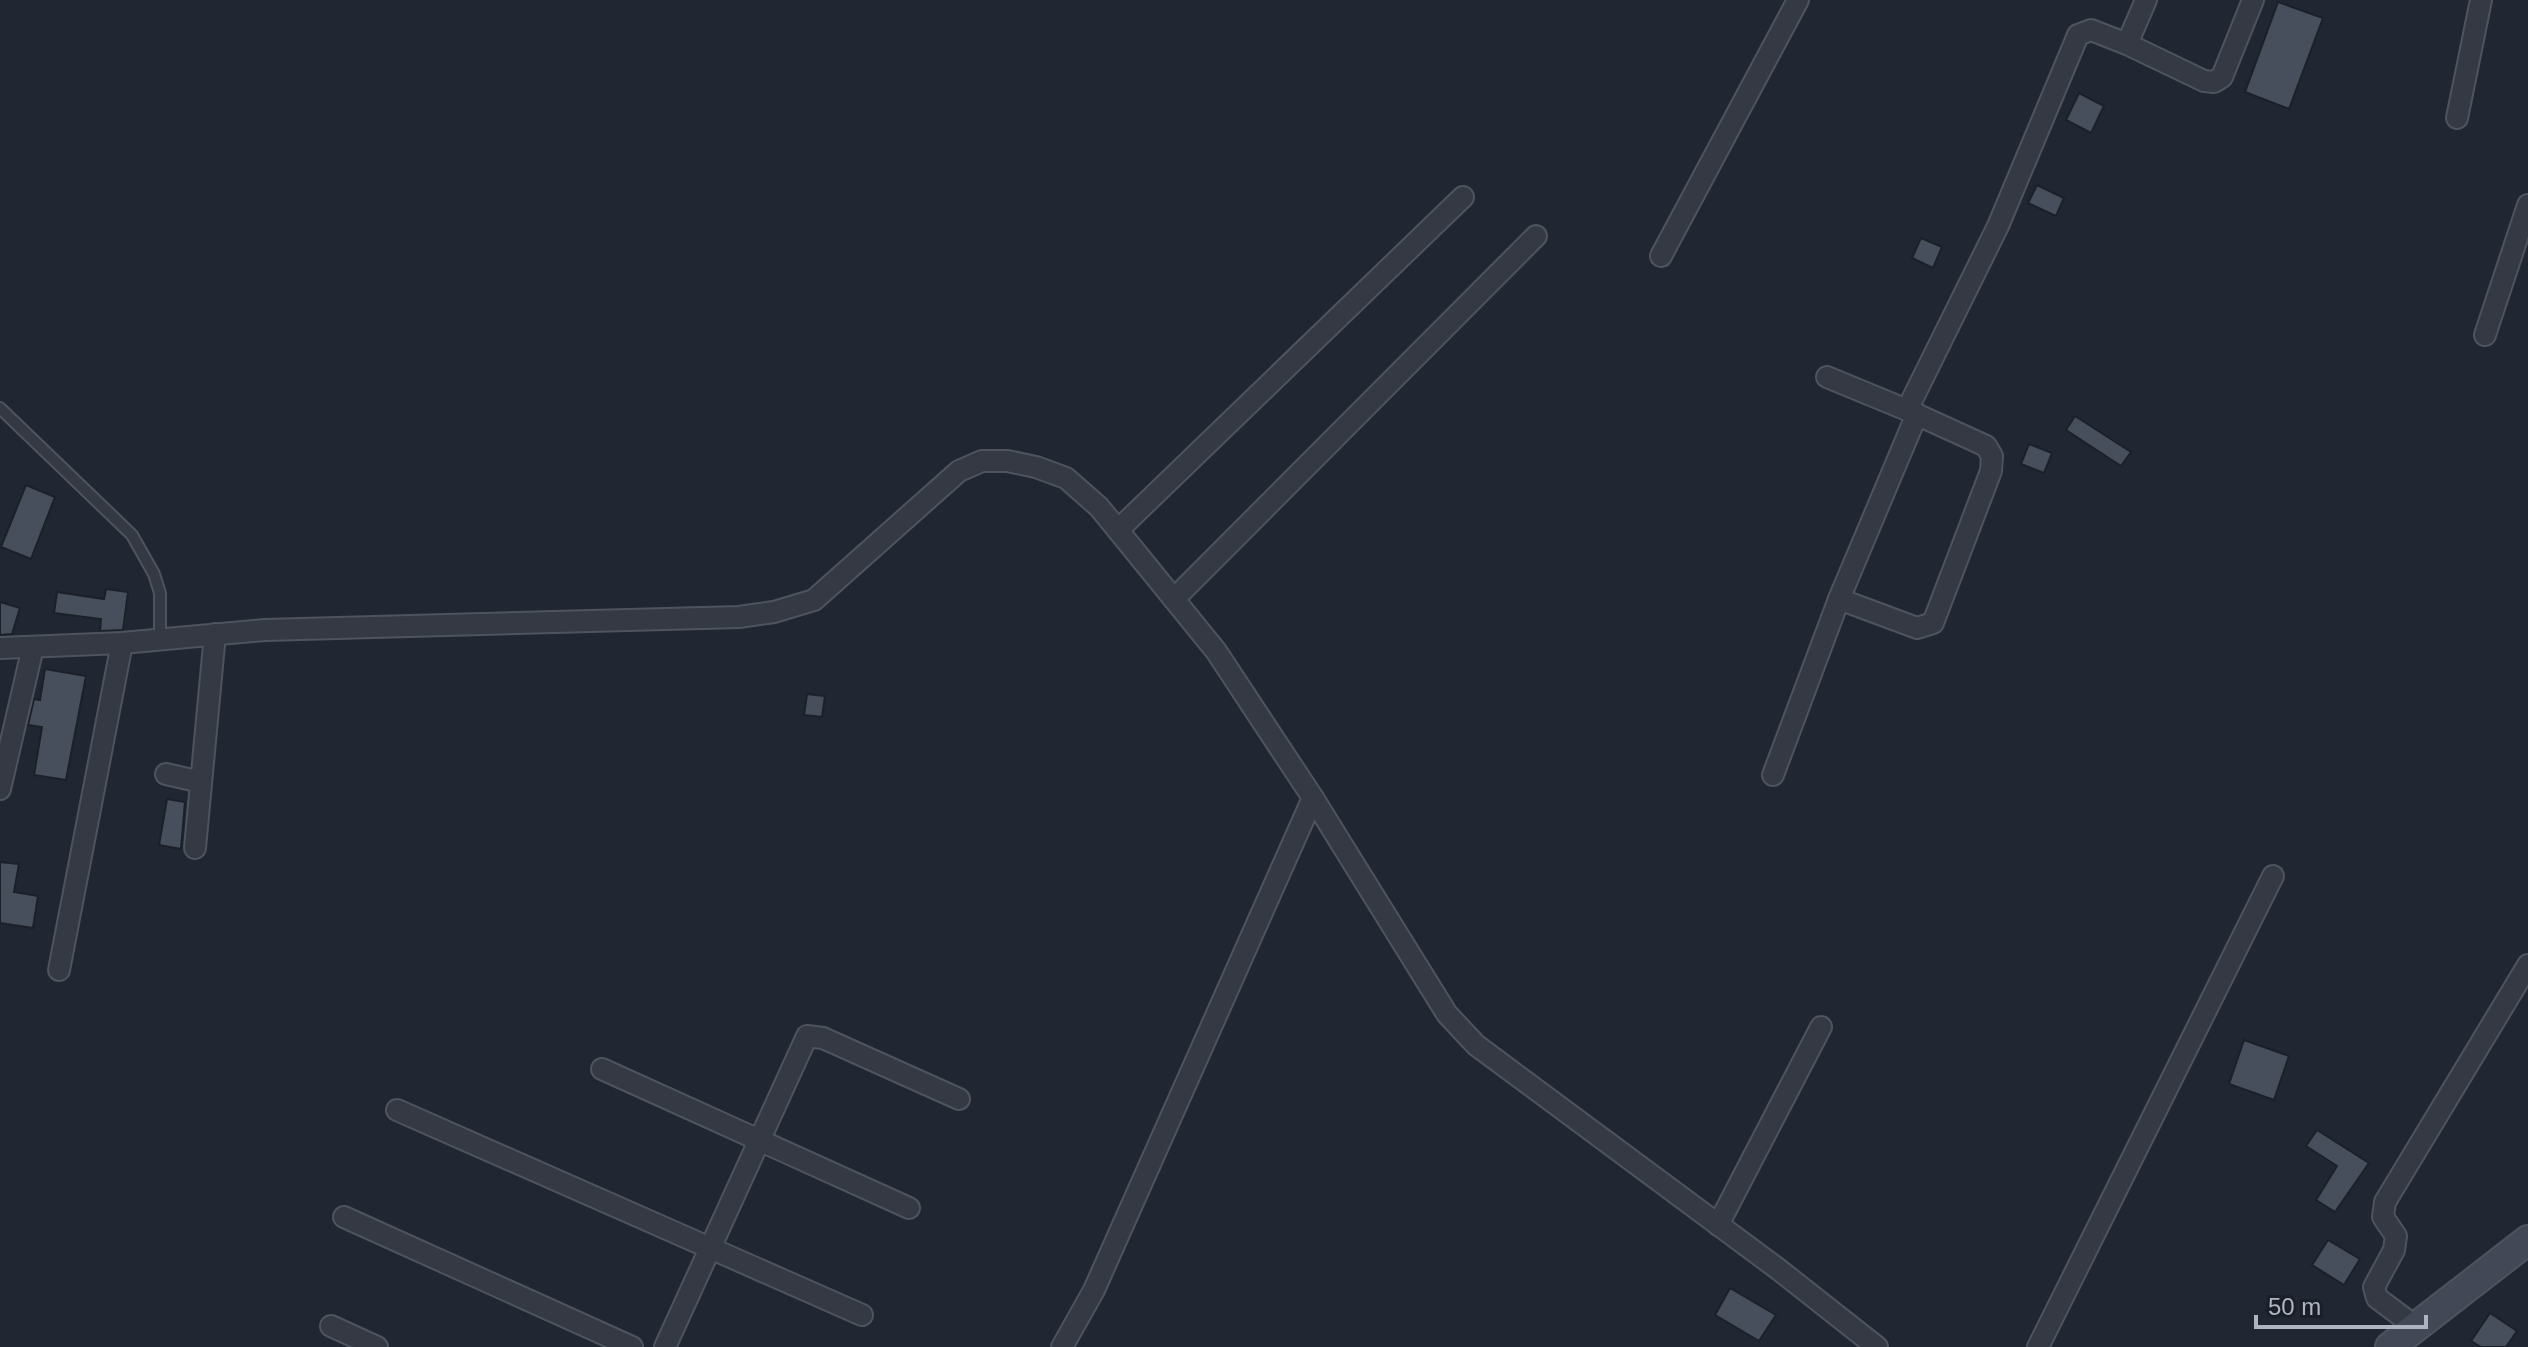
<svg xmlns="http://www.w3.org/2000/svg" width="2528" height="1347" viewBox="0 0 2528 1347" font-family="Arial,sans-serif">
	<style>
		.building { fill: #474e5c; stroke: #1b2029; stroke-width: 2 }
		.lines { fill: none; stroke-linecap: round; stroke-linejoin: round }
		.service-casing { stroke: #4e545e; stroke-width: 14 }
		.minor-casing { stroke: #4e545e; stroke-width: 24 }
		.secondary-casing { stroke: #4e545e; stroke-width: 32 }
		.service { stroke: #343943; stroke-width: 10 }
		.minor { stroke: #343943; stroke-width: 20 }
		.secondary { stroke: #424855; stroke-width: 28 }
	</style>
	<rect width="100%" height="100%" fill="#212732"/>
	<!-- building -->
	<g class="building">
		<path d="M2278,2L2323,18L2289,109L2245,92Z"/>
		<path d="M2079,93L2104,106L2091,133L2066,120Z"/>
		<path d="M2037,185L2064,198L2056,216L2028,203Z"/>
		<path d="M1921,238L1942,247L1933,268L1912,258Z"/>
		<path d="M2075,416L2131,452L2121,466L2066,430Z"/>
		<path d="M2029,444L2052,453L2044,473L2021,464Z"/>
		<path d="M26,485L55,497L31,559L1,547Z"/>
		<path d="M106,589L128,592L123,630L100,631L101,619L54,613L57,592L104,599Z"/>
		<path d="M0,602L20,608L12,634L0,635Z"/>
		<path d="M45,669L86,676L66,780L34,775L42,727L28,725L34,699L40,700Z"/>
		<path d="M807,694L825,696L822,717L804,715Z"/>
		<path d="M167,799L185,802L181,849L159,845Z"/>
		<path d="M0,862L19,864L14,892L38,896L33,928L0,923Z"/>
		<path d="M2244,1040L2289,1056L2274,1100L2229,1084Z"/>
		<path d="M2317,1130L2369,1163L2335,1212L2316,1200L2337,1166L2306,1146Z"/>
		<path d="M2328,1240L2360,1259L2344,1285L2312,1265Z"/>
		<path d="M1730,1288L1776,1315L1759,1341L1715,1315Z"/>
		<path d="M2490,1313L2517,1331L2506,1347H2481L2471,1341Z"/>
	</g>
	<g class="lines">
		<!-- service casing -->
		<g class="service-casing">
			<path id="service" d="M0,408L132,535L154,574L160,593V640"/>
		</g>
		<!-- minor casing -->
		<g class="minor-casing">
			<g id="minor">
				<path d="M2146,0L2127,44L2204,81L2214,82L2222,77L2253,0"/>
				<path d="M2457,118L2481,0"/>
				<path d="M1661,256L1798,0"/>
				<path d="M2485,335L2528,205"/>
				<path d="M1827,377L1907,410L1986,446L1992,456L1991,471L1933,623L1917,628L1839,599"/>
				<path d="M1907,410L1998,226L2078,35L2091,30L2127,44"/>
				<path d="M1118,530L1463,197"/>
				<path d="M1174,599L1536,236"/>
				<path d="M0,648L122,643L265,630L739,617L774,612L814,600L959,471L982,461H1007L1036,467L1066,478L1099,507L1216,651L1313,798L1447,1014L1476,1045L1778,1269L1877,1347"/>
				<path d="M166,774L201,782"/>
				<path d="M1773,775L1839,599L1917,414"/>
				<path d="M0,789L33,647"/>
				<path d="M195,848L215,634"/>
				<path d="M59,970L122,643"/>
				<path d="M602,1069L909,1208"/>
				<path d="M397,1110L862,1315"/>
				<path d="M344,1217L632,1347"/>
				<path d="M1718,1225L1821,1027"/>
				<path d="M331,1326L377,1347"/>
				<path d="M2416,1327L2377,1298L2374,1287L2394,1250L2396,1236L2383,1217L2385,1202L2528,965"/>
				<path d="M665,1347L807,1036L823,1038L959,1099"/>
				<path d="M1062,1347L1094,1290L1313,798"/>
				<path d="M2038,1347L2273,876"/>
			</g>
		</g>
		<!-- secondary casing -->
		<g class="secondary-casing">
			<path id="secondary" d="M2390,1347L2528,1240"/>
		</g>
		<!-- service -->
		<use href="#service" class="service"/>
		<!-- minor -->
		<use href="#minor" class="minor"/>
		<!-- secondary -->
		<use href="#secondary" class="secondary"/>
	</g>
	<!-- scale -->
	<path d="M2256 1315v12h170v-12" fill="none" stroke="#aeb4c0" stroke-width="4"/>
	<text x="2268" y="1315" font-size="24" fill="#aeb4c0" stroke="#191e27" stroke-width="6" paint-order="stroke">50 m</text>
</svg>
